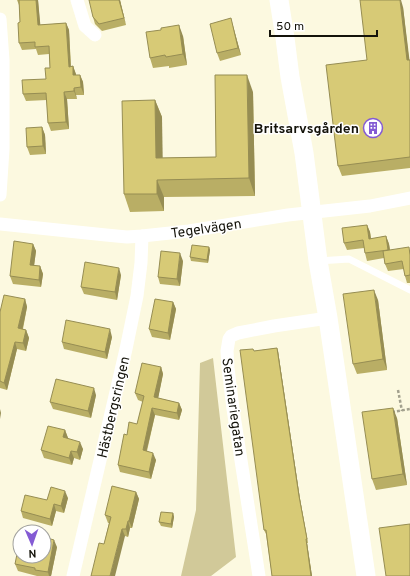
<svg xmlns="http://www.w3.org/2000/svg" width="410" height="576" viewBox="0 0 410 576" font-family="Overpass,sans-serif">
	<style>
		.green { fill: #d1c999 }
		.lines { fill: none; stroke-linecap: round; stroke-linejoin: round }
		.path { stroke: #a3a18e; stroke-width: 2.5; stroke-dasharray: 3 2; stroke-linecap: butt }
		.lane { stroke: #fff; stroke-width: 7 }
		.street { stroke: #fff; stroke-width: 13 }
		.secondary { stroke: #fff; stroke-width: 19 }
		.wall { fill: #b9ae65 }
		.shaded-wall { fill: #968d53 }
		.building { fill: #d7ca76; stroke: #968d53 }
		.labels { text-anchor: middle; stroke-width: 3; stroke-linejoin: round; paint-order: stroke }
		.poi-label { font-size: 14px; font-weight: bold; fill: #14130a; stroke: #fff; text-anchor: end }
		.street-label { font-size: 14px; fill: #14130a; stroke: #fff }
	</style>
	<rect width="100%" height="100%" fill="#fcf9e0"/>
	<!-- green -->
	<path class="green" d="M213,358L236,557L211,576H181L196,510L200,363Z"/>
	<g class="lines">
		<!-- path -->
		<g class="path">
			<path d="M398,390L402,411"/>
			<path d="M392,412L410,409"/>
		</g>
		<!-- lane -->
		<path class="lane" d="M318,261L349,259L410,290"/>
		<!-- street -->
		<g class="street">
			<path d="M77,0L85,26L95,35"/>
			<path d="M0,19L3,60V149L0,195"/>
			<path d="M0,224L106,235L127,237L142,236L189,231L288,215L370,206L410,198"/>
			<path d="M73,576L126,349L137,296L141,263L142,236"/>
			<path d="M259,576L233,409L228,368L227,351L229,339L231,336L238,333L274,326L328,318"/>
		</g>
		<!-- secondary -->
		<path class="secondary" d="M279,0L285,38L290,77L304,153L318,261L328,318L366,576"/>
	</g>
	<!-- wall -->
	<g class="wall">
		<path d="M17,0H38L40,25L66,23L69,30L71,66H73L76,75H80L83,82L84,95H76L77,99H67L69,129L51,131L48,123L47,100L26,101L23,94L46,79L50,68L49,54L38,55L36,49L22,50L19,43L20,22L19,5Z"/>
		<path d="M120,0L126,25L102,31L95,24L93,17Z"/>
		<path d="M403,7L409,60H410V168L342,176L338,166L367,60Z"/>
		<path d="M233,26L241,55L220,61L217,53Z"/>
		<path d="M183,36L187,65L169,68V66L153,68L150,58Z"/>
		<path d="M253,92L255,196L164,197V211L130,212L124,194L155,100L162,117V158L216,157Z"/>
		<path d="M42,127L45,135L46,154L30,155L27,147Z"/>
		<path d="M367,225L370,232L371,239L386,236L389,244L390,250H410V283H407L405,276L404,269L388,271L385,264L384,258L367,261L365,253L364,248L347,250L344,243Z"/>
		<path d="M33,244L36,251L34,266H40L43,274L41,287L13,284L10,276Z"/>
		<path d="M209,247L210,250L208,263L191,261L190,257Z"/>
		<path d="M183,261L180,286L160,284L158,277Z"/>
		<path d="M121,275L117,300L84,294L81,287Z"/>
		<path d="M25,299L27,307L23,329L26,330L29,338L26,351L17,349L7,390L0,388V312Z"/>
		<path d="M378,300L387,370L357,374L353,364Z"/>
		<path d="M173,302L176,309L170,340L152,337L149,329Z"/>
		<path d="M112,337L107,359L64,349L62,342Z"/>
		<path d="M277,348L278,351L300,499L308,543H307L312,576H272L266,534L264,530L254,351Z"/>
		<path d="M161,367L163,374L158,398L179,403L182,410L179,420L155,415L147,451L156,460L151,479L120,472L118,465L127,435L137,424L143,402L138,400L135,393Z"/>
		<path d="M96,395L91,418L53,409L50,402Z"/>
		<path d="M397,418L407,485L376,490L372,479Z"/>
		<path d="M65,430L68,438L83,449L80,460L74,458L72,465L44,458L41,450Z"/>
		<path d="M136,492L139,499L132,528H130L128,537L125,536L104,544L109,523H108L105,515Z"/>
		<path d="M68,498L64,513L56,511L52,526L23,518L21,511L47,500Z"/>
		<path d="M173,513L174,517L172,528L161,526L159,522Z"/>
		<path d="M57,547L51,576H37L18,571L15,564L20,556Z"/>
	</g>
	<!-- shaded-wall -->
	<g class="shaded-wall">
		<path d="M36,0H38L41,32L38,25Z"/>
		<path d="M119,0H120L126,25L124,18Z"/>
		<path d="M400,0H401L403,7L410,64L407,60Z"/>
		<path d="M231,18L233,26L241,55L238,48Z"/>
		<path d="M66,23L69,30L71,74L69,67Z"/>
		<path d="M179,25L183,36L187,65L183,54Z"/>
		<path d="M73,66L76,74V83L73,75Z"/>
		<path d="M80,75L83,82L84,95L81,87Z"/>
		<path d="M247,75L253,92L255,196L249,178Z"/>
		<path d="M74,88L76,95L77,99L74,91Z"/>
		<path d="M64,92L67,99L69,129L66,122Z"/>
		<path d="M155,100L162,117L163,175L156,158Z"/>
		<path d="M42,127L45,135L46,154L43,146Z"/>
		<path d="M157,180L164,197V211L157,194Z"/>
		<path d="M367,225L370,232L372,246L369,239Z"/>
		<path d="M386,236L389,244L391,257L388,250Z"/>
		<path d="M33,244L36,251L33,273L30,265Z"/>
		<path d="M209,247L210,250L208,263L207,260Z"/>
		<path d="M180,253L183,261L180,286L177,279Z"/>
		<path d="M40,266L43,274L41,287L39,280Z"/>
		<path d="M119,268L121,275L117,300L115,292Z"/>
		<path d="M374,290L378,300L387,370L383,359Z"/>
		<path d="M25,299L27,307L21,336L18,328Z"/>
		<path d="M173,302L176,309L170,340L168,333Z"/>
		<path d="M110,329L112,337L107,359L105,352Z"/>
		<path d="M26,330L29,338L26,351L23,343Z"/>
		<path d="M15,342L17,349L7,390L4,383Z"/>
		<path d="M277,348L278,351L300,499L308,543L307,539L299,496Z"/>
		<path d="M161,367L163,374L157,404L154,397Z"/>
		<path d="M94,388L96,395L91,418L88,411Z"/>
		<path d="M179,403L182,410L179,420L177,413Z"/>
		<path d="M152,408L155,415L145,457L143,450Z"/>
		<path d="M393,408L397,418L407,485L403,474Z"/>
		<path d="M0,409L1,413L0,419Z"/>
		<path d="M65,430L68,438L66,445L63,437Z"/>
		<path d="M80,442L83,449L80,460L77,452Z"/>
		<path d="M71,451L74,458L72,465L69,458Z"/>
		<path d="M153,453L156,460L151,479L149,472Z"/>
		<path d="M65,491L68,498L64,513L61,506Z"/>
		<path d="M136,492L139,499L132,528L129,521Z"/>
		<path d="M54,504L56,511L52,526L50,519Z"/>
		<path d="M173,513L174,517L172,528L171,524Z"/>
		<path d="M128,521L130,528L128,537L126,529Z"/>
		<path d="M122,529L125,536L115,576H110Z"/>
		<path d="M306,539L307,543L312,576H311Z"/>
		<path d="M54,540L57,547L51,576H49L48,572Z"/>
	</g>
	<!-- building -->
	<g class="building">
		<path d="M19,0H36L38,25L66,23L69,67L73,66V75H80L81,87L74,88V91L64,92L66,122L48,123L46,93L23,94L22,80L46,79L45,68H50L49,46L35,47V42L19,43L18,23L20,22Z"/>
		<path d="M89,0H119L124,18L99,24L93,17Z"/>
		<path d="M360,0H400L407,60H410V157L338,166L326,65L367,60Z"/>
		<path d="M231,18L238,48L217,53L210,24Z"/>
		<path d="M179,25L183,54L166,57L165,55L150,58L146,32L161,30V28Z"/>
		<path d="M215,75H247L249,178L157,180V194H124L122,101L155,100L156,158L216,157Z"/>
		<path d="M42,127L43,146L27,147L26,128Z"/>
		<path d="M367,225L369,239L386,236L388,250L365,253L363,240L344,243L342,228Z"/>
		<path d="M14,241L33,244L30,265L40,266L39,280L10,276Z"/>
		<path d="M192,245L209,247L207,260L190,257Z"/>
		<path d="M409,247L410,255V275L405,276L402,261L385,264L383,251Z"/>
		<path d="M161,251L180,253L177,279L158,277Z"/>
		<path d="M85,262L119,268L115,292L81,287Z"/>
		<path d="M374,290L383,359L353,364L343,294Z"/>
		<path d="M4,295L25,299L18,328L26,330L23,343L15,342L4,383L0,381V312Z"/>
		<path d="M155,299L173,302L168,333L149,329Z"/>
		<path d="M66,320L110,329L105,352L62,342Z"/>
		<path d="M277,348L299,496L307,539H306L311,576H272L266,530H264L240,350L253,349L254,351Z"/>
		<path d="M142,363L161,367L154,397L179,403L177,413L152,408L143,450L153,453L149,472L118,465L124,434L127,435L129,422L137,424L144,396L135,393Z"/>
		<path d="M56,379L94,388L88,411L50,402Z"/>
		<path d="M393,408L403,474L372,479L362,412Z"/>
		<path d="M48,426L65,430L63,437L80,442L77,452L71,451L69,458L41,450Z"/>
		<path d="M112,486L136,492L129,521H128L126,529H122L110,576H91L99,543L104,544L111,517L105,515Z"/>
		<path d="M51,487L65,491L61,506L54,504L50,519L21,511L25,495L47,500Z"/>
		<path d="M161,512L173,513L171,524L159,522Z"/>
		<path d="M410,524V576H386L379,528Z"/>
		<path d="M44,537L54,540L48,572L35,570V568L15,564L19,544H20V556H44Z"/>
	</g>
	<!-- icons -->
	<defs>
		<g id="building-ring" transform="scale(1)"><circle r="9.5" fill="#fff" stroke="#845bd4" stroke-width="1.5"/><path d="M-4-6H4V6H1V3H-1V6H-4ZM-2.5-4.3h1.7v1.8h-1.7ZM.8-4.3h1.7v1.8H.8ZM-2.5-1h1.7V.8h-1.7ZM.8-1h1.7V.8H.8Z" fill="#845bd4"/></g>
	</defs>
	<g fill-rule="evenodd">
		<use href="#building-ring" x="373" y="128"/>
	</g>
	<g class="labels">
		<!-- poi labels -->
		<g class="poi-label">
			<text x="359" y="133">Britsarvsgården</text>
		</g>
		<!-- street labels -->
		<g class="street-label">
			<text transform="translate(206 228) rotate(-8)" y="5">Tegelvägen</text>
			<text transform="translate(113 407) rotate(-77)" y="5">Hästbergsringen</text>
			<text transform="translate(234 407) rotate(82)" y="5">Seminariegatan</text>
		</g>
	</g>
	<!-- north arrow -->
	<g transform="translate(32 544) rotate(178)"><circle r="19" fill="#ffffff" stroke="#a1a19d"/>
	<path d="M0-3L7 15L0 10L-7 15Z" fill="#845bd4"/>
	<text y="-6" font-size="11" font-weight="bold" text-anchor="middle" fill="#14130a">N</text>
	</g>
	<!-- scale -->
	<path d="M270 30v6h107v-6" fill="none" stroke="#14130a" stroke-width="2"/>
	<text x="276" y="30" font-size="12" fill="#14130a" stroke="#ffffff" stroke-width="3" paint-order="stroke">50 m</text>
</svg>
